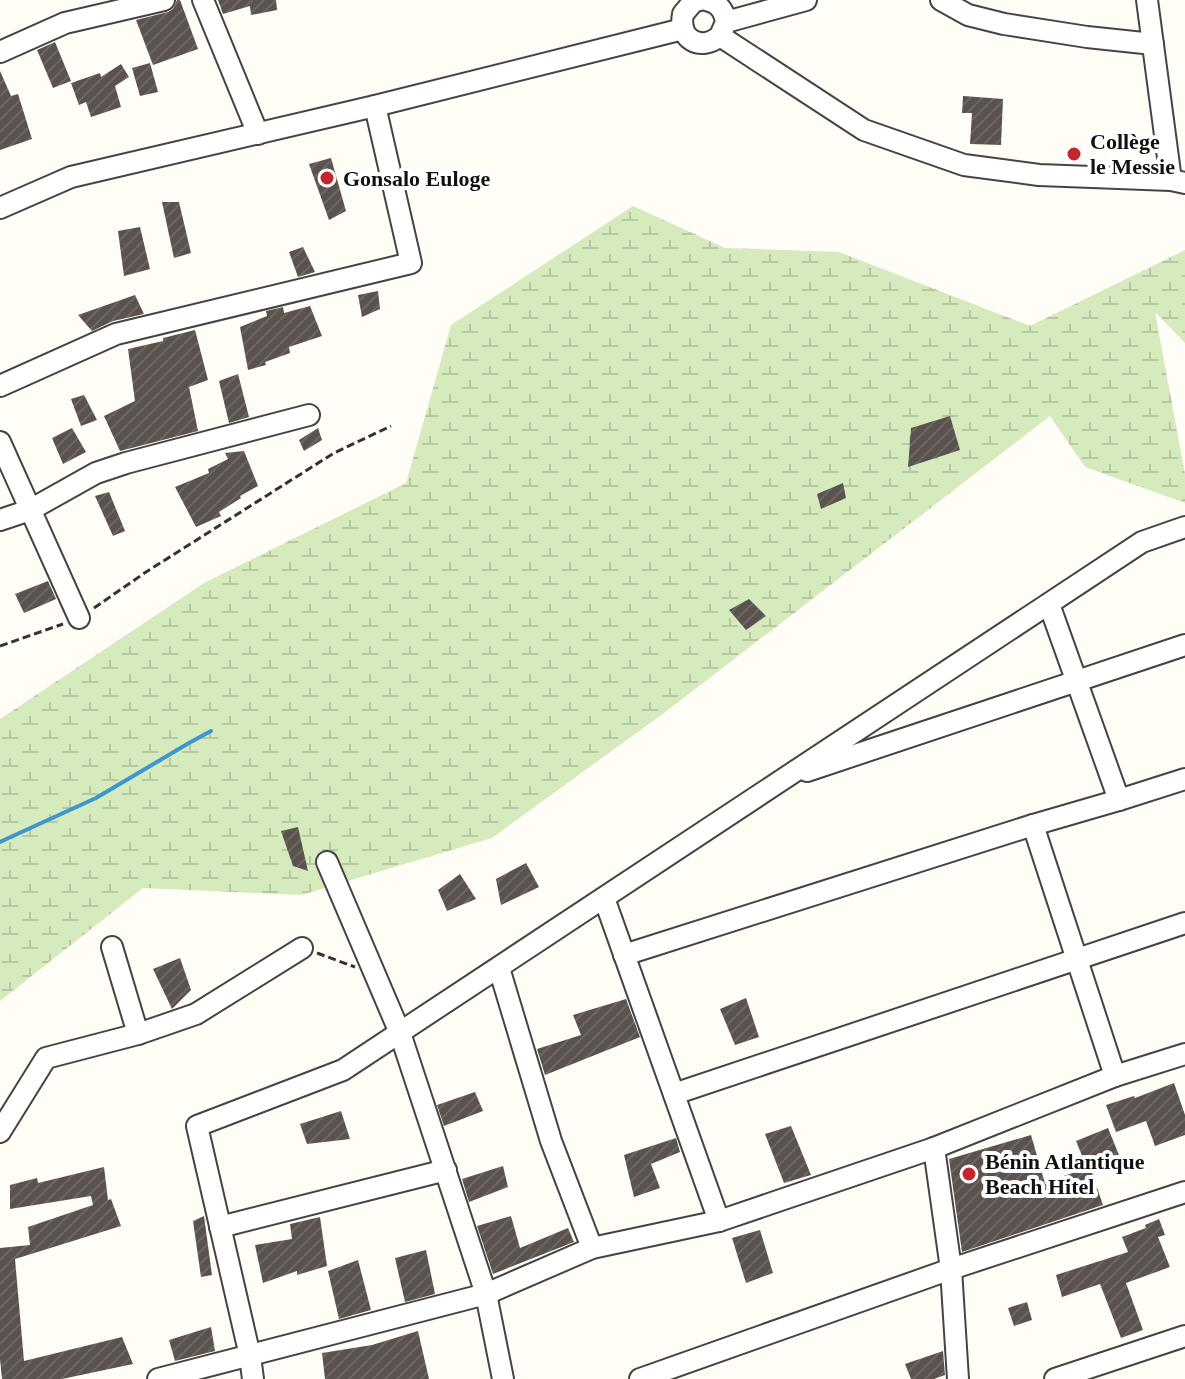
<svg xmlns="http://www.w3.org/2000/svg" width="1185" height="1379" viewBox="0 0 1185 1379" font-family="'Times New Roman',serif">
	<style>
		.wetland { fill: url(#wetland-marsh) }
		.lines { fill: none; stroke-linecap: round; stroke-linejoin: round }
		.stream { stroke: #3f96cf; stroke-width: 4 }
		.building { fill: url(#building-hatch) }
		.minor-casing { stroke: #444; stroke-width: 24 }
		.path { stroke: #333; stroke-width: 3; stroke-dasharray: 8 4; stroke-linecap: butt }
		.minor { stroke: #fff; stroke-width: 20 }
		.poi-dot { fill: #c4262e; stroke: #fff; stroke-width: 3 }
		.labels { text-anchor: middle; stroke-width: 8; stroke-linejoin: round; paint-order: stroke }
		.poi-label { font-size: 22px; font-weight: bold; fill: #111; stroke: #fff; text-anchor: start }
	</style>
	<defs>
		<pattern id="wetland-marsh" width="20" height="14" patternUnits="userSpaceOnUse" patternTransform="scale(2)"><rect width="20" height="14" fill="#d5ebbd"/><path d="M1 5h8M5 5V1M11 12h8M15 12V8" fill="none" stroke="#b6c8a1"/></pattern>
		<pattern id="building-hatch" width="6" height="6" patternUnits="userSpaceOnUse" patternTransform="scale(2)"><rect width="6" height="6" fill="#5a524d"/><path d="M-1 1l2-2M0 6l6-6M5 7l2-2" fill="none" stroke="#6d6662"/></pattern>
	</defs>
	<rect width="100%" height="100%" fill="#fffdf5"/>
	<!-- wetland -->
	<path class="wetland" d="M633,206L725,248L839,252L1030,326L1185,250V343L1155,312L1185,474V503L1085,467L1050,416L668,710L492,838L301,895L143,888L0,1001V719L204,583L406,483L451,325Z"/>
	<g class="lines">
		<!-- stream -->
		<path class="stream" d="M0,842L96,798L189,743L211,731"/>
	</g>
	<!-- building -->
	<g class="building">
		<path d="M177,0H180L198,49L153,65L136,20L168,12L173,9Z"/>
		<path d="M218,0H276L277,10L251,15L250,6L223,14Z"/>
		<path d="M55,42L71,81L53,88L37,50Z"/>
		<path d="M150,63L158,92L140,96L132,68Z"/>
		<path d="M121,64L129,77L115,86L121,107L91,117L86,102L79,105L71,83L100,73L101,77Z"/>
		<path d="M0,71L11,96L18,94L32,139L0,150Z"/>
		<path d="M963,96L1003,99L1001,145L970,144L972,113H962Z"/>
		<path d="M331,158L346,211L329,220L309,164Z"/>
		<path d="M162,202H179L191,253L174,258Z"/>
		<path d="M140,227L150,269L124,276L118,231Z"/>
		<path d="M303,247L315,272L298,277L289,252Z"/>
		<path d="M378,291L380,309L362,317L358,295Z"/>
		<path d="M135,295L144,314L113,321L92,331L78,315Z"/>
		<path d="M310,306L322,336L289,347L290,353L265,362L266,365L248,370L240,327L267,316L266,311L283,307L284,313Z"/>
		<path d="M195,330L208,380L189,387L198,431L120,451L104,416L135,401L128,349L163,341V338Z"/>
		<path d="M238,374L249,417L229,423L219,381Z"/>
		<path d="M84,395L97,420L81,426L71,399Z"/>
		<path d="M950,416L960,450L908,467L911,428Z"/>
		<path d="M72,428L86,452L63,464L52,438Z"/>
		<path d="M318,428L322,440L304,451L299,440Z"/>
		<path d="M244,451L258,486L240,496L241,498L219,512L221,516L196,527L175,487L209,473L208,469L228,459L225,453Z"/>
		<path d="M843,483L846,498L821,509L817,494Z"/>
		<path d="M109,492L125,531L113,536L95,496Z"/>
		<path d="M48,581L56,599L24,613L15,594Z"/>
		<path d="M749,599L766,616L746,630L729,610Z"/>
		<path d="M298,827L308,871L293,866L281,831Z"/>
		<path d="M526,863L539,887L501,905L496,879Z"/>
		<path d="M460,874L476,899L447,911L438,890Z"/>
		<path d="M180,958L191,990L172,1009L153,969Z"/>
		<path d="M746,998L759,1037L735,1045L720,1009Z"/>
		<path d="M626,999L640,1037L545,1075L537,1049L581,1035L573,1015Z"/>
		<path d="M1174,1083L1185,1115V1135L1155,1146L1146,1121L1116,1132L1106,1105L1134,1096L1135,1098Z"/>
		<path d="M475,1092L483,1111L444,1126L437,1105Z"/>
		<path d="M341,1111L350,1139L307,1144L300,1124Z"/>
		<path d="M791,1126L811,1175L784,1183L765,1134Z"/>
		<path d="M1108,1128L1119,1155L1087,1168L1076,1141Z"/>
		<path d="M1031,1135L1044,1180L1048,1178L1049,1181L1090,1167L1103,1205L962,1252L949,1159Z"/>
		<path d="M676,1138L680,1152L651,1164L660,1188L634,1197L624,1155Z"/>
		<path d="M503,1166L508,1187L469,1202L462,1179Z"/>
		<path d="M104,1167L108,1200L111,1199L121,1226L15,1259L24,1361L122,1337L133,1364L62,1379H2L0,1359V1248L30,1245L28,1227L93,1205L91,1196L10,1209V1185L37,1178L38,1183Z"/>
		<path d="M204,1216L212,1275L201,1277L193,1221Z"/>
		<path d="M511,1216L520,1248L568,1228L574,1242L493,1274L477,1226Z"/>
		<path d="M320,1217L327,1266L297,1275V1271L263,1283L255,1245L292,1239L290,1224Z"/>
		<path d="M1159,1219L1165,1235L1158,1237L1170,1267L1126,1283L1143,1330L1121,1338L1100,1284L1062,1297L1056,1275L1128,1252L1122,1237L1146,1228L1145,1225Z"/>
		<path d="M760,1230L773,1273L746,1283L732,1238Z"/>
		<path d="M426,1250L435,1294L405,1302L395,1258Z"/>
		<path d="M358,1260L371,1310L339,1319L328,1271Z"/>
		<path d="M1027,1302L1032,1320L1014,1326L1008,1308Z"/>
		<path d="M211,1327L215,1351L175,1361L169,1340Z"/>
		<path d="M418,1331L429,1379H325L322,1353L372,1345Z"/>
		<path d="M943,1351L945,1375L934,1379H911L905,1364Z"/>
	</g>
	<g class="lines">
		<!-- minor casing -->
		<g class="minor-casing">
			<g id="minor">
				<path d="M203,0L258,134"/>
				<path d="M700,0L693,2L683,14C678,39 700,52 720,36L726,22C724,10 719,3 706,0"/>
				<path d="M941,0L968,15L1004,24L1087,37L1153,44"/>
				<path d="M1147,0L1171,180"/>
				<path d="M726,22L806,0"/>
				<path d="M720,36L864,130L964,165L1039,175L1171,180L1185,183"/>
				<path d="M0,52L65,23L164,0"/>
				<path d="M0,208L71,177L375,106L683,29"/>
				<path d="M0,386L116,334L411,263L375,106"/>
				<path d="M0,442L79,618"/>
				<path d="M0,520L30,510L96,473L126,463L309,415"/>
				<path d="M1049,604L1119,800"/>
				<path d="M807,771L1185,645"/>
				<path d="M1033,825L1115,1076"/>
				<path d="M327,862L400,1033L486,1294L503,1379"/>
				<path d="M604,898L719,1221"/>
				<path d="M112,947L138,1034"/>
				<path d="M624,955L1033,825L1119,800L1185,779"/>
				<path d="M499,968L551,1141L592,1248"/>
				<path d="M674,1094L1185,923"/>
				<path d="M0,1132L46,1058L138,1034L196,1014L302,948"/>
				<path d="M934,1148L951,1269L958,1379"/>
				<path d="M220,1227L446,1170"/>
				<path d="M158,1379L486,1294L592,1248L719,1221L934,1148L1115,1076L1185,1054"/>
				<path d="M253,1379L250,1356L197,1126L343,1070L1142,542L1185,527"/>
				<path d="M640,1379L951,1269L1185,1192"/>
				<path d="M1055,1379L1185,1336"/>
			</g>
		</g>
		<!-- path -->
		<g class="path">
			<path d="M94,608L146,572L334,453L391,426"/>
			<path d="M0,646L63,624"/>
			<path d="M317,953L355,967"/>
		</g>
		<!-- minor -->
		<use href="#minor" class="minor"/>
	</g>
	<!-- markers -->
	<g class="poi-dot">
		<circle cx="1074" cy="154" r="8"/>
		<circle cx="327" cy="178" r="8"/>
		<circle cx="969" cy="1174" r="8"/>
	</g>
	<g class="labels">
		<!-- poi labels -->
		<g class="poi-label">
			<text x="1090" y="149">Collège<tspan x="1090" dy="25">le Messie</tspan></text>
			<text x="343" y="186">Gonsalo Euloge</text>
			<text x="985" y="1169">Bénin Atlantique<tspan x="985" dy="25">Beach Hitel</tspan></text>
		</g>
	</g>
</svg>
